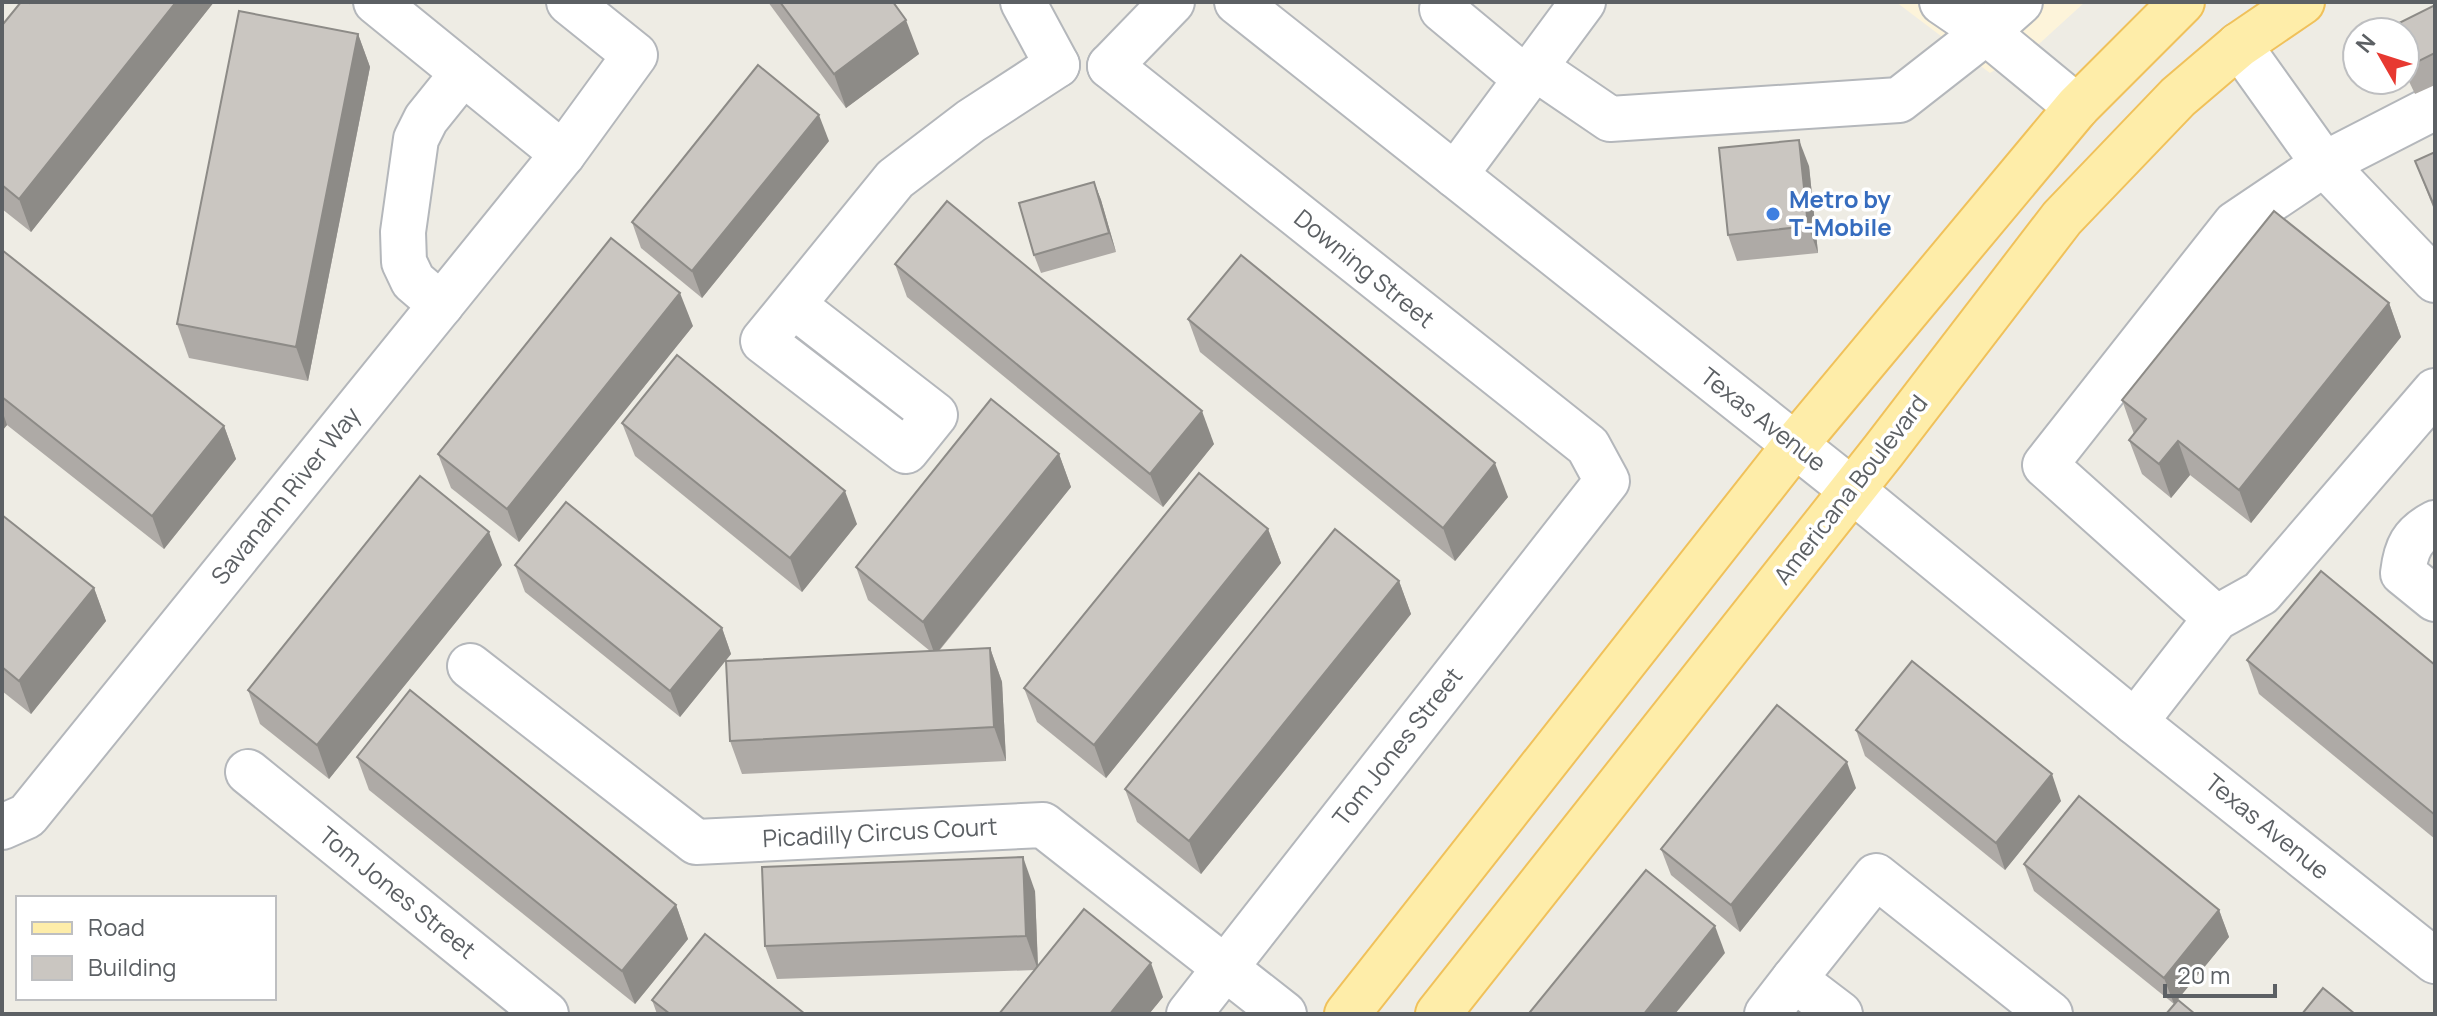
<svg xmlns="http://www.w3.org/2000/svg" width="2437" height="1016" viewBox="0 0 2437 1016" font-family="Manrope,sans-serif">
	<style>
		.commercial { fill: #fdf4da }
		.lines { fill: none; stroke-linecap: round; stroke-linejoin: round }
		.minor-casing { stroke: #b4b7bb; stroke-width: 48 }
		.major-casing { stroke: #f0c15b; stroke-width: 48 }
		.minor { stroke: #fff; stroke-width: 44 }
		.major { stroke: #feeda9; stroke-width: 44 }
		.wall { fill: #aeaaa6 }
		.shaded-wall { fill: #8d8b87 }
		.building { fill: #cac6c1; stroke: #8d8b87; stroke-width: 2 }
		.shop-dot { fill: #3f7fe0; stroke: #fff; stroke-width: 3 }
		.labels { text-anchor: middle; stroke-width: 7; stroke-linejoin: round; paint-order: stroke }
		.shop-label { font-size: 24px; font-weight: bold; fill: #366cbe; stroke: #fff; text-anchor: start }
		.street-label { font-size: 24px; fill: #5c6064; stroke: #fff }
	</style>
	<rect width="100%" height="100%" fill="#eeece4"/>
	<!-- commercial -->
	<path class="commercial" d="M1896,2H2085L2040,43L1990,73Z"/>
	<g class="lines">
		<!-- minor casing -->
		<g class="minor-casing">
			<g id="minor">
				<path d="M376,2L563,154"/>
				<path d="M1023,2L1057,65"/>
				<path d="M1237,2L1852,490L2135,722L2435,961"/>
				<path d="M1448,2L1442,9L1526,79"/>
				<path d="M2020,2L1986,32L2077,107"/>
				<path d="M2239,45L2324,164L2435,107"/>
				<path d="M1110,66L1588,446L1607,481L1189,1014"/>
				<path d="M1110,66L1172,2"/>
				<path d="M1535,68L1610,119L1899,100L1986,32L1942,2"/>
				<path d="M1455,175L1583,2"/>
				<path d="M441,305L413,281L404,262L403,232L416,139L426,119L463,73"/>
				<path d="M793,305L935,415L906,451L763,341L895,179L971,121L1057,65"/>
				<path d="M2435,523C2412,535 2406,548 2403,573L2435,599"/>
				<path d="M2216,618L2045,465L2235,224L2324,164L2435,280"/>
				<path d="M470,666L696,842L1043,825L1284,1014"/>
				<path d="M2135,722L2216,618L2261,593L2435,391"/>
				<path d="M248,772L546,1014"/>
				<path d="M2,827L27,816L563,154L635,55L569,2"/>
				<path d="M1794,979L1876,876L2050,1014"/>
				<path d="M1767,1014L1794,979L1840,1014"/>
			</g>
		</g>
		<!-- major casing -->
		<g class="major-casing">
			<g id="major">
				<path d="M1347,1014L1795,445L2077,107L2182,2"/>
				<path d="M1438,1014L1884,450L2062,218L2178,97L2239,45L2302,2"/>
			</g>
		</g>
		<!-- minor -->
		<use href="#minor" class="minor"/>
		<!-- major -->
		<use href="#major" class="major"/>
	</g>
	<!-- wall -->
	<g class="wall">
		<path d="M30,2H214L31,232L2,209V22L4,23Z"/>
		<path d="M768,2H893L919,54L846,108Z"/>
		<path d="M2435,5V85L2415,94L2405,73V32Z"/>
		<path d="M358,34L370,67L308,381L189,358L177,324Z"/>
		<path d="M829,141L702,298L641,248L632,222Z"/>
		<path d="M2435,152V212L2415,161Z"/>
		<path d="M1809,166L1818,253L1737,261L1728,235Z"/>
		<path d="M1094,182L1101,200L1116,252L1041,273L1034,255Z"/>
		<path d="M2,250L224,426L236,459L164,549L7,425L2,431Z"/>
		<path d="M895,264L1214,444L1163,507L907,297Z"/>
		<path d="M2389,303L2401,337L2251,523L2190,475L2171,498L2142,474L2129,440L2134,434L2122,400Z"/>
		<path d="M1188,319L1508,497L1455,561L1200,352Z"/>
		<path d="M693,326L519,542L451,488L438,454Z"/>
		<path d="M622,423L857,524L802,592L635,456Z"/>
		<path d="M1059,454L1071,487L939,651L990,648L1002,682L1006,761L742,774L730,741L930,651L868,600L856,567Z"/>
		<path d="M2,515L94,588L106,621L31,714L2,691Z"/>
		<path d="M1268,529L1281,563L1106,778L1037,722L1024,688Z"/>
		<path d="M502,565L329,779L260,724L248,690Z"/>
		<path d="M515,565L722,628L731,654L680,717L525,592Z"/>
		<path d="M1399,581L1411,614L1201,874L1137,822L1125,789Z"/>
		<path d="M2247,660L2435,665V839L2259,694Z"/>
		<path d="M1856,730L2061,801L2005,870L1865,756Z"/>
		<path d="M357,757L676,905L688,939L635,1004L369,790Z"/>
		<path d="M1856,788L1740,932L1671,875L1661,849Z"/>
		<path d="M2024,864L2219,910L2229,937L2174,1004L2034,891Z"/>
		<path d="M1035,891L1038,965L1163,997L1149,1014H999L1035,970L777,979L765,946Z"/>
		<path d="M652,1000L805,1014H657Z"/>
	</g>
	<!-- shaded-wall -->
	<g class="shaded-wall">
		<path d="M176,2H214L31,232L19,199Z"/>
		<path d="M906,20L919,54L846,108L834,74Z"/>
		<path d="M358,34L370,67L308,381L296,347Z"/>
		<path d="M819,115L829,141L702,298L692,271Z"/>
		<path d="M1799,140L1809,166L1818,253L1808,226Z"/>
		<path d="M1094,182L1101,200L1116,252L1109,233Z"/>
		<path d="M680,293L693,326L519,542L507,509Z"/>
		<path d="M2389,303L2401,337L2251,523L2239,490Z"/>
		<path d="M2,410L7,425L2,431Z"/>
		<path d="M1202,411L1214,444L1163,507L1150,474Z"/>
		<path d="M224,426L236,459L164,549L152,516Z"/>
		<path d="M2178,441L2190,475L2171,498L2159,464Z"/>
		<path d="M1059,454L1071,487L935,655L923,622Z"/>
		<path d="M1495,463L1508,497L1455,561L1443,528Z"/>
		<path d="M845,491L857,524L802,592L790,558Z"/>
		<path d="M1268,529L1281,563L1106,778L1094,745Z"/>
		<path d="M489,532L502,565L329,779L317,745Z"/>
		<path d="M1399,581L1411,614L1201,874L1189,841Z"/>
		<path d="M94,588L106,621L31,714L19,681Z"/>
		<path d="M722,628L731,654L680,717L670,691Z"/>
		<path d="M990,648L1002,682L1006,761L994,727Z"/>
		<path d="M1847,762L1856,788L1740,932L1731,905Z"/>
		<path d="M2052,774L2061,801L2005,870L1996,843Z"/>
		<path d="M1023,857L1035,891L1038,970L1026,936Z"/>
		<path d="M676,905L688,939L635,1004L622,971Z"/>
		<path d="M2219,910L2229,937L2174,1004L2164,978Z"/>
		<path d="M1715,926L1725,953L1675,1014H1644Z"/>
		<path d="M1151,963L1163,997L1149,1014H1110Z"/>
	</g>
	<!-- building -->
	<g class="building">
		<path d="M21,2H27L29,3L30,2H176L19,199L2,185V22L4,23Z"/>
		<path d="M780,2H893L906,20L834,74Z"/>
		<path d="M2435,5V53L2405,68V32H2388L2387,29Z"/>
		<path d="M239,11L358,34L296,347L177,324Z"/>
		<path d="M758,65L819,115L692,271L632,222Z"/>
		<path d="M1799,140L1808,226L1728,235L1719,148Z"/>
		<path d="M2435,152V208L2415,161Z"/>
		<path d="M1094,182L1109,233L1034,255L1019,203Z"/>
		<path d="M947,201L1202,411L1150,474L895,264Z"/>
		<path d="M2274,211L2389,303L2239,490L2178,441L2159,464L2129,440L2146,419L2122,400Z"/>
		<path d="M611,238L680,293L507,509L438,454Z"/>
		<path d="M2,250L224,426L152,516L2,397Z"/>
		<path d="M1241,255L1495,463L1443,528L1188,319Z"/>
		<path d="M677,355L845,491L790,558L622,423Z"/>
		<path d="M991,399L1059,454L923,622L856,567Z"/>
		<path d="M1199,473L1268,529L1094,745L1024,688Z"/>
		<path d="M420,476L489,532L317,745L248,690Z"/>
		<path d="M566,502L722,628L670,691L515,565Z"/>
		<path d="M2,515L94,588L19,681L2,667Z"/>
		<path d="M1335,529L1399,581L1189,841L1125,789Z"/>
		<path d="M2321,571L2435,665V815L2247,660Z"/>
		<path d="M990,648L994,727L730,741L726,661Z"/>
		<path d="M1912,661L2052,774L1996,843L1856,730Z"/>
		<path d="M410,690L676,905L622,971L357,757Z"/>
		<path d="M1777,705L1847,762L1731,905L1661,849Z"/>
		<path d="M2079,796L2219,910L2164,978L2024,864Z"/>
		<path d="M1023,857L1026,936L765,946L762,867Z"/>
		<path d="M1646,870L1715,926L1644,1014H1533L1530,1012Z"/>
		<path d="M1084,909L1151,963L1110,1014H999Z"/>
		<path d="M705,934L805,1014H670L652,1000Z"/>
		<path d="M2323,988L2355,1014H2302Z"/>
		<path d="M2178,1000L2195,1014H2166Z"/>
	</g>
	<!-- markers -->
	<circle class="shop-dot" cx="1773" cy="214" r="8"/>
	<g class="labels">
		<!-- shop labels -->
		<g class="shop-label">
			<text x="1789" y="208">Metro by<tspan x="1789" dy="28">T-Mobile</tspan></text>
		</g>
		<!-- street labels -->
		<g class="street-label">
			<text transform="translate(1364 269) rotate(39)" y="8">Downing Street</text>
			<text transform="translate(1763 420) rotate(38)" y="8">Texas Avenue</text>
			<text transform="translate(1851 490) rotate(-52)" y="8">Americana Boulevard</text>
			<text transform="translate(286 496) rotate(-51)" y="8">Savanahn River Way</text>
			<text transform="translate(1398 747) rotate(-52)" y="8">Tom Jones Street</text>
			<text transform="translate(2267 827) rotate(39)" y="8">Texas Avenue</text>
			<text transform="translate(880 833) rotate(-3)" y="8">Picadilly Circus Court</text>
			<text transform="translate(397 893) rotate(39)" y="8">Tom Jones Street</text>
		</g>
	</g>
	<!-- border -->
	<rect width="2437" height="1016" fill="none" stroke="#5c6064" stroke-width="8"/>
	<!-- legend -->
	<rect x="16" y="896" width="260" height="104" fill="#ffffff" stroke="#bebfc1" stroke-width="2"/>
	<rect x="32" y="922" width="40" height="12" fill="#feeda9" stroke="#bebfc1" stroke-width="2"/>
	<text x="88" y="936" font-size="24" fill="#5c6064">Road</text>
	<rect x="32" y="956" width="40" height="24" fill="#cac6c1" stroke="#bebfc1" stroke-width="2"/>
	<text x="88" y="976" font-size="24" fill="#5c6064">Building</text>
	<!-- north arrow -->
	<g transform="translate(2381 56) rotate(309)"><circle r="38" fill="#ffffff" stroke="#bebfc1" stroke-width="2"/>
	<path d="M0-6L14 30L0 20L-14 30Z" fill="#e73931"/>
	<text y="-12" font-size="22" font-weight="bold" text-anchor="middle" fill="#5c6064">N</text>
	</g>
	<!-- scale -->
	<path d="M2165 984v12h110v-12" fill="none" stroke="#5c6064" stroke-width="4"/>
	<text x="2177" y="984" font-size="24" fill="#5c6064" stroke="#ffffff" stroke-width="6" paint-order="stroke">20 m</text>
</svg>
